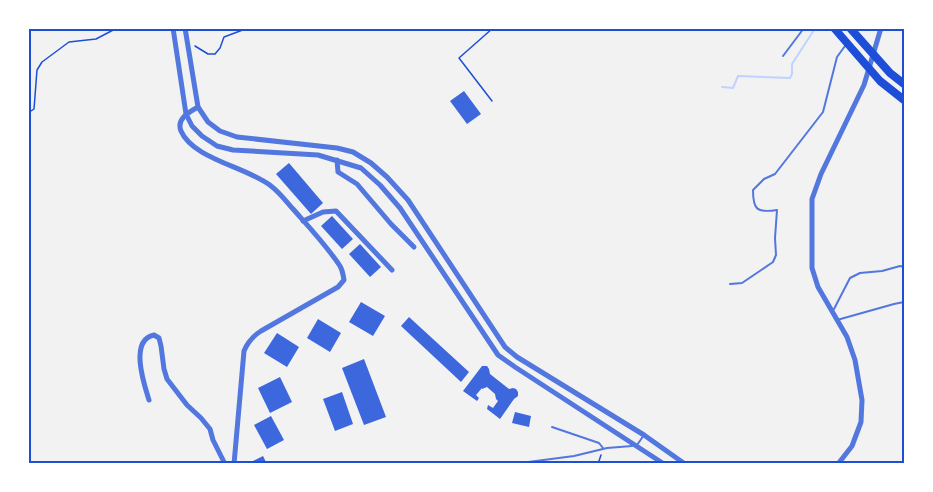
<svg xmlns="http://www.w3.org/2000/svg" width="933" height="492" viewBox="0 0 933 492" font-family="'Archivo Narrow',sans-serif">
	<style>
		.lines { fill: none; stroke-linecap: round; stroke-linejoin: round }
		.stream { stroke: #bfd3fe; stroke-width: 2 }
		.building { fill: #3d67dc }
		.path { stroke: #1d4ed8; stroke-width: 1.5 }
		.service { stroke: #5277de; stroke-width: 2 }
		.minor { stroke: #5277de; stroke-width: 5 }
		.primary { stroke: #1d4ed8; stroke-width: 8 }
		.neatline { fill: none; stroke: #1d4ed8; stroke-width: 2 }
	</style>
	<rect width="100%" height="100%" fill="#f2f2f2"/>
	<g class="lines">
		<!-- stream -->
		<path class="stream" d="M722,87L733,88L738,76L790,78L792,74V64L814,30"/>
	</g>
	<!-- building -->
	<g class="building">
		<path d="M464,91L481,114L467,124L450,101Z"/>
		<path d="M289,163L323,203L311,214L276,174Z"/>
		<path d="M332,216L353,239L342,249L321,226Z"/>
		<path d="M360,244L381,267L370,277L349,254Z"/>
		<path d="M361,302L385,316L373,336L349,322Z"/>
		<path d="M409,317L469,372L461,382L401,326Z"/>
		<path d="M318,319L341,333L330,352L307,338Z"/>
		<path d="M277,333L299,347L287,367L264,353Z"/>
		<path d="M364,359L386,417L364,425L342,368Z"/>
		<path d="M482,366H487L489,369L490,374L509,389L513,388L516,389L518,392V396L514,399L500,419L487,409L488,405L493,408L498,401L496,399L495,394L487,387L482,389V388L476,395L479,398L477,401L463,391Z"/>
		<path d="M280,377L292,402L270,413L258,388Z"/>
		<path d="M342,392L353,424L335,431L323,399Z"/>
		<path d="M515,412L531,416L529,427L512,423Z"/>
		<path d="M271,416L284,440L267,449L254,425Z"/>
		<path d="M263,456L267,464H247Z"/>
	</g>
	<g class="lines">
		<!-- path -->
		<g class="path">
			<path d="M195,46L208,54H215L220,48L224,37L248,28"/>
			<path d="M492,101L459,58L493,28"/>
			<path d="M28,113L34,109L37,70L42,62L69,42L96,39L117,28"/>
			<path d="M598,464L601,455"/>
		</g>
		<!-- service -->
		<g class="service">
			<path d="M783,56L804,28"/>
			<path d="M730,284L742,283L773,262L776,255L775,238L777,210C757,213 753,210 753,190L764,179L775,174L823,112L837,57L845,46"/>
			<path d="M834,309L850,278L860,273L882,271L900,266L904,267"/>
			<path d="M837,320L894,304L904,302"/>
			<path d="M552,427L599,443L603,448"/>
			<path d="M637,445L644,435"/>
			<path d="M513,464L574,456L607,448L632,446"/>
		</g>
		<!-- minor -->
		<g class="minor">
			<path d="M173,28L186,114L192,126L202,136L217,146L233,150L318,155L361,168L380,185L400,208L498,355L515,367L664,464"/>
			<path d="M185,28L198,107L208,122L220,131L237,137L337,148L353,152L371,163L387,177L408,200L505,347L517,357L644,435L685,464"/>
			<path d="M198,107C189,112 176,119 181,131C193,159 247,167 271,186C279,192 286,201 293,209C309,227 327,246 340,266C343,271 343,275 344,280L338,287L261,331C253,336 248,341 244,351L234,464"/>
			<path d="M337,160L338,172L357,184L391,224L414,247"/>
			<path d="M303,221L323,212L336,211L392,270"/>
			<path d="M149,400C144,384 129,340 154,335L159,338L161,346L164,369L167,379L187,405L201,418L210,429L213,440L225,464"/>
			<path d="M838,464L852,446L861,422L862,400L855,360L847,337L818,287L812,268V199L821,174L864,85L881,28"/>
		</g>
		<!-- primary -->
		<g class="primary">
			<path d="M834,28L880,81L904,100"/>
			<path d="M850,28L890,73L904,84"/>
		</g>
	</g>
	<!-- border -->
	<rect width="933" height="492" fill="none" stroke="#ffffff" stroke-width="60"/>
	<rect x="30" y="30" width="873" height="432" class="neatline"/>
</svg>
